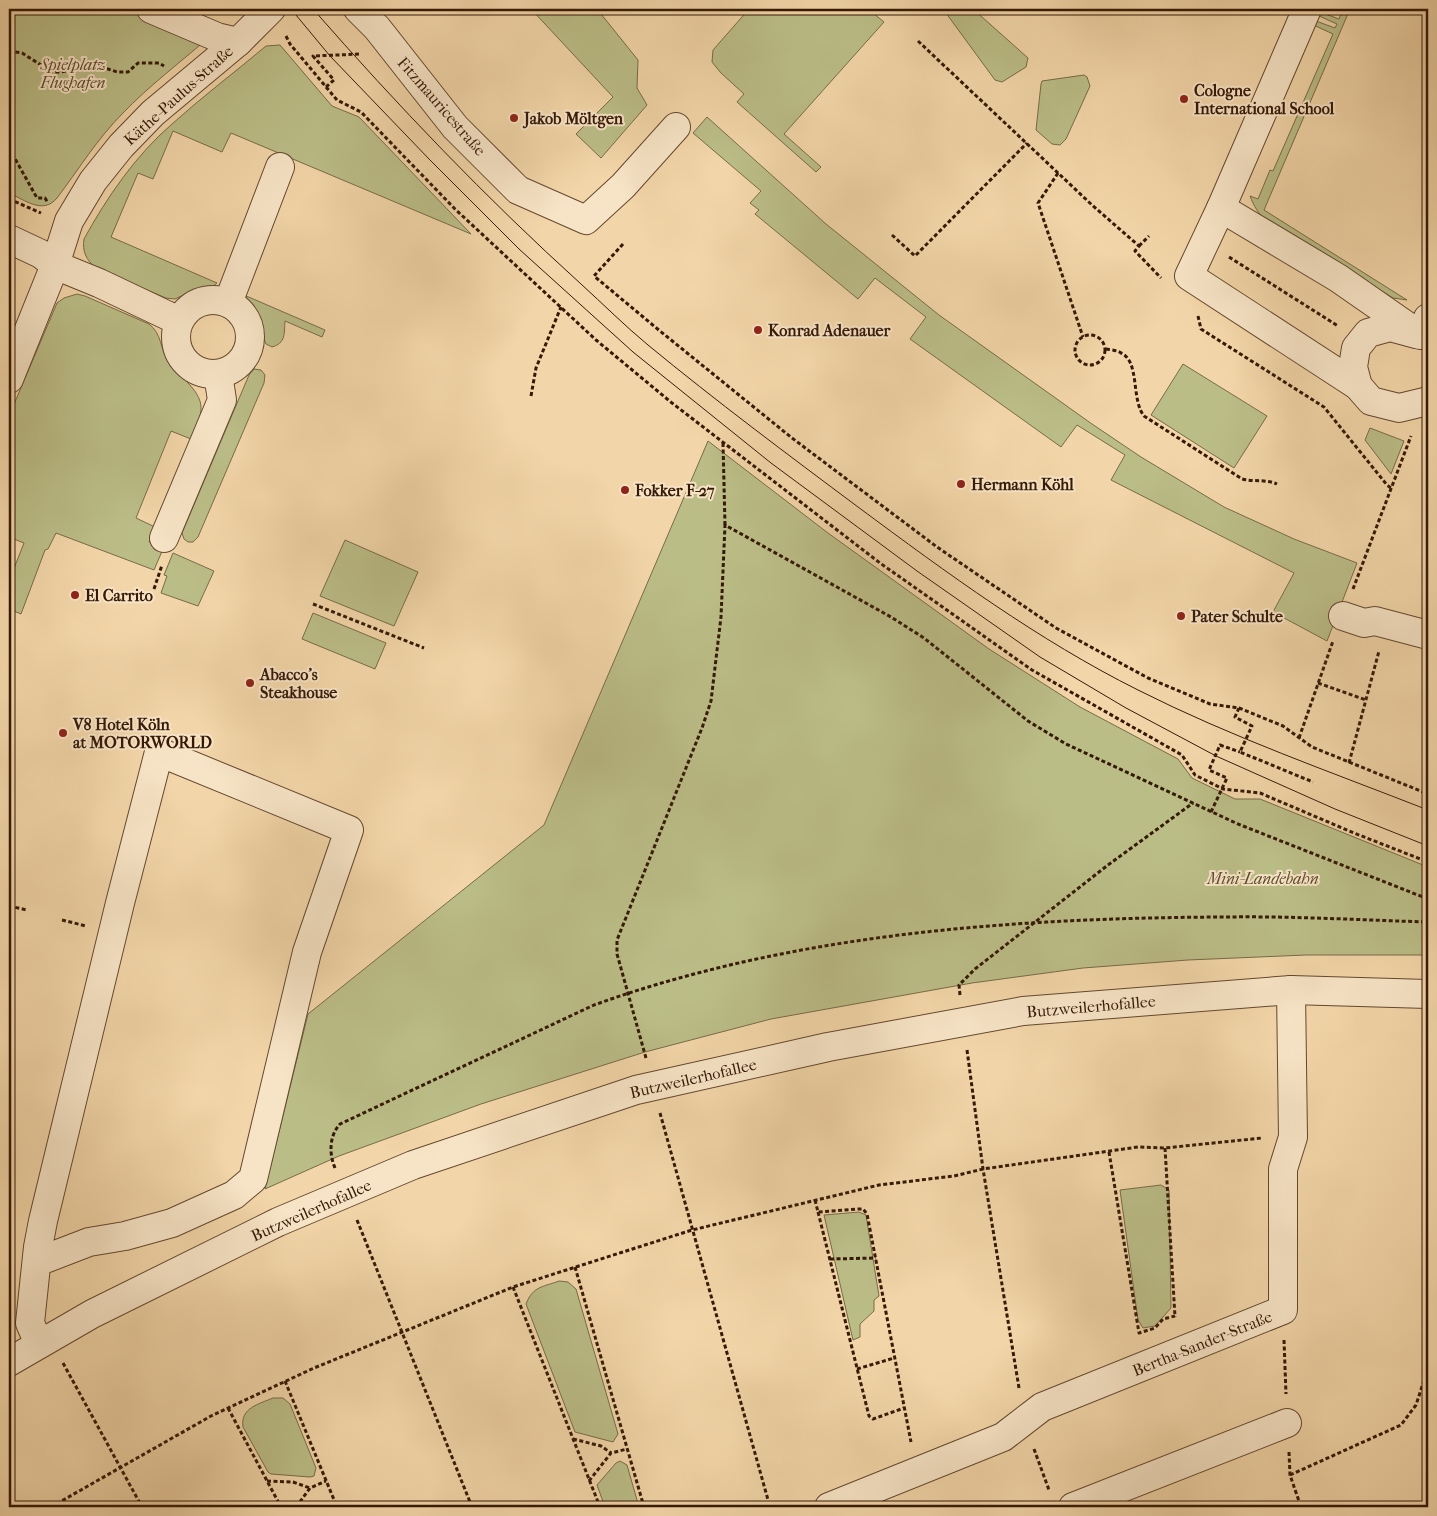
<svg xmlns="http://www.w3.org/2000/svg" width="1437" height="1516" viewBox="0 0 1437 1516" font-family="'IM FELL French Canon',serif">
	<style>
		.green { fill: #bbbd87; stroke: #786b47 }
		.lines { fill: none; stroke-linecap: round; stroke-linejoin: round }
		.minor-casing { stroke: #64482f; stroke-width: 30 }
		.path { stroke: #351907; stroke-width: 3; stroke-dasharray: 4 2.5; stroke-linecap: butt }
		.minor { stroke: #f7e4c6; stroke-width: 28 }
		.tram { stroke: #351907; stroke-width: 1 }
		.poi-dot { fill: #8f2418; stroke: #f7e4c6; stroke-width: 2 }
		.labels { text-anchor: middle; stroke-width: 4; stroke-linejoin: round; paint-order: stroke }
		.park-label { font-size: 16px; font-style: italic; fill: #5d4a2d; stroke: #f7e4c6 }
		.poi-label { font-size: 16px; font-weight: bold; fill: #351907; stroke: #f7e4c6; text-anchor: start }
		.street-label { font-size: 16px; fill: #351907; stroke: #f7e4c6 }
	</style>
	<rect width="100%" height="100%" fill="#f2d5a8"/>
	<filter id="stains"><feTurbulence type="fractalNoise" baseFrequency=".004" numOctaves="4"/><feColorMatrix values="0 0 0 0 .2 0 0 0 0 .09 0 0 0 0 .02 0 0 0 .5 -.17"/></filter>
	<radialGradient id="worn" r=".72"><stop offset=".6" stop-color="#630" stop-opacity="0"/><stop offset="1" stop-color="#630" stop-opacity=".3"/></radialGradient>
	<!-- green -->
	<g class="green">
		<path d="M9,9H132L206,40C178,64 148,87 123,113C97,139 79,169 57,198C43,215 25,200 9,193Z"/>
		<path d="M531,9H597L638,60L637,88L647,105L601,158L576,134L613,97Z"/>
		<path d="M749,9H868L884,22L784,134L821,167L816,172L737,102L744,94L721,73L712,62L713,50Z"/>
		<path d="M943,9H973L1028,58L1026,67L1002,82L995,80Z"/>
		<path d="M1312,9L1339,19L1343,9H1350L1264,210L1407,300L1393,298L1267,221C1258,214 1254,206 1250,196L1258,199L1270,170L1273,171L1333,34L1307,22L1305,17L1335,28L1337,24L1308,11Z"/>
		<path d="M280,45L332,106L359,117L471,234L231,133L222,152L173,131L153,179L138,173L111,237L217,283L211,288L190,292L175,299L166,298L96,268C86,260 82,251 84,239C107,197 136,155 172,124C202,97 235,72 266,46Z"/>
		<path d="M1084,75L1087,77L1090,86L1066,139L1060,145L1052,144L1036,130L1041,84L1042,81Z"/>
		<path d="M707,117L826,224L939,315L1092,424L1141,457L1224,507L1294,539L1357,563L1327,641L1273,612L1294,573L1111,480L1125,455L1077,425L1061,447L910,339L926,317L875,278L858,299L755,214L759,210L750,203L761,191L693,133Z"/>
		<path d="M77,294L85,296L149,324C162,334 160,348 168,362C172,369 178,374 184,379C208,402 203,412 191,439L171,431L136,518L155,527L149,542L163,549L154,570L56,533L48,549L45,550L21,614L9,609V581L24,543L9,537V416L57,303L64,298Z"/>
		<path d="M244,295L325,330L322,337L285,321C284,334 286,343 272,347L266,344C261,335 261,323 256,313C253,307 247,303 243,297Z"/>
		<path d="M1183,364L1267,416L1234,468L1151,415Z"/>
		<path d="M254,369L261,370L265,375L264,383L198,537L193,542H188L184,539L182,533L249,375Z"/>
		<path d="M1370,428L1404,441L1391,474L1365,440Z"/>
		<path d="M708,441L828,533L989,649L1080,707L1178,759L1192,778L1235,799H1260L1428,867V955H1306L1188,960L1083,968L972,983L771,1019L645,1052L481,1104L339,1156L265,1189L308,1014L544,825Z"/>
		<path d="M345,540L418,572L394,626L320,596Z"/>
		<path d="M173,553L214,571L198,606L161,593L167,576L164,575Z"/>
		<path d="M313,613L386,643L375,669L302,639Z"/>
		<path d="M1161,1185L1169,1190L1171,1308L1155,1326L1143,1328L1138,1320L1120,1190Z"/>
		<path d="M859,1212L866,1215L879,1296L874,1300V1311L860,1324V1337L853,1340L824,1215Z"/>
		<path d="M559,1281L568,1282L576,1289L618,1434L613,1442L575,1432L526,1304C533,1286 543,1287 559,1281Z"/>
		<path d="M273,1398H283L290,1404L316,1468L314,1476L310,1477L271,1474L268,1472L243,1427C240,1408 259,1404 273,1398Z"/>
		<path d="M620,1461L627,1465L639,1507H605L597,1485L616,1463Z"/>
	</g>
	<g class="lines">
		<!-- minor casing -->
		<g class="minor-casing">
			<g id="minor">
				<path d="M151,9L217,37L238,42"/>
				<path d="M358,9L377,28L455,127L518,190L586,220L623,186L676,127"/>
				<path d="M1221,208L1307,9"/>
				<path d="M9,239L41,254L55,265L99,283L179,321"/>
				<circle cx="213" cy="337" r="37"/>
				<path d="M228,303L280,167"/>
				<path d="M1416,334L1390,327L1368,333L1356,348L1353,367L1358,386L1371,401L1399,408L1428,401"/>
				<path d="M9,379L55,265L69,221L93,181L121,146L153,113L238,42L271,9"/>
				<path d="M1358,386L1189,276L1221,208L1338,278L1420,335L1428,318"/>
				<path d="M164,538L222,400L218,374"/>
				<path d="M1343,616L1364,623L1375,621L1428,635"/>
				<path d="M37,1262L89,1242L125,1236L172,1223L234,1195L253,1179L307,952L349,830L159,752L120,903L43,1221L38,1247L30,1323L39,1344"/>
				<path d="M9,1362L92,1314L278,1222L413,1165L636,1090L828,1047L1023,1011L1291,990L1428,994"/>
				<path d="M829,1507L1003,1437L1042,1407L1283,1310V1169L1293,1137L1291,990"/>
				<path d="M1073,1507L1287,1423"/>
			</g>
		</g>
		<!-- path -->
		<g class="path">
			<path d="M286,36L290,44L337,100L361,112L455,209L596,340L672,403L880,563L1032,670L1182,755L1195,775L1223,789L1260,793L1354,833L1428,862"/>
			<path d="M918,41L1092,205L1139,246L1135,251L1161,278"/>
			<path d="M9,51L22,53L52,72H60L88,67L108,69L117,72H128L138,63H159L164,66"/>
			<path d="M326,87L334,80L313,56L361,54"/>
			<path d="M9,148L37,198H45L48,203"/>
			<path d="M1058,173L1038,203L1083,337"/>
			<path d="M9,199L41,213"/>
			<path d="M892,235L915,256L1027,143"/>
			<path d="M623,244L594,276L660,331L792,438L937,547L1056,628L1148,678L1210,704L1239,708L1283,726L1312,747L1428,794"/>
			<path d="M1139,246L1149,236"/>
			<path d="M1229,257L1338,326"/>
			<path d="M1198,316L1201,329L1324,407L1387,485L1391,488"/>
			<circle cx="1090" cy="350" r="15"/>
			<path d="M1106,349C1111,350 1117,350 1121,353C1140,361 1131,400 1144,416L1242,479C1254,482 1266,479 1277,484"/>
			<path d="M531,396L536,368L561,307"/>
			<path d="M723,443L725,525"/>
			<path d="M154,589L162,565"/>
			<path d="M1353,589L1411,436"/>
			<path d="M313,604L424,648"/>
			<path d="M1318,683L1366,700"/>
			<path d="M1239,708L1235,717L1252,726L1240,752L1313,782"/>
			<path d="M1299,738L1333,641"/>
			<path d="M1349,763L1379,651"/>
			<path d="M1211,812L1227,778L1209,770L1220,745L1240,752"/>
			<path d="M9,906L27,910"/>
			<path d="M62,920L86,926"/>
			<path d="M960,995L959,985L975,969L1108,865L1193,803"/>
			<path d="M967,1050L983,1169L1019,1388"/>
			<path d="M646,1058L617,954V940L702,728L711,701L721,617L725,525L891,617L924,638L1028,721L1066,744L1238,824L1428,899"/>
			<path d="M660,1113L770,1507"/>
			<path d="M1165,1148L1175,1317"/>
			<path d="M1109,1152L1139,1333L1155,1328L1163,1319L1175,1316"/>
			<path d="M335,1168C329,1154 329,1136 340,1124L594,1005C795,933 1012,918 1225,917C1292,916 1361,920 1428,922"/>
			<path d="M815,1200L818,1212L858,1209H863L867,1214L911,1442"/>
			<path d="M818,1212L869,1416L873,1419L904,1408"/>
			<path d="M357,1220L472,1507"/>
			<path d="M830,1259L876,1258"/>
			<path d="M575,1267L644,1507"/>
			<path d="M513,1287L600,1507"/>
			<path d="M1284,1340L1286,1394"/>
			<path d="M63,1363L142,1507"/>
			<path d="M857,1369L894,1358"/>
			<path d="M285,1381L337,1507"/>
			<path d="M228,1408L281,1507"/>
			<path d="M573,1439L601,1446L611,1453"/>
			<path d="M1034,1449L1049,1490"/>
			<path d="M1289,1452L1290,1475L1301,1507"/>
			<path d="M1290,1475L1401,1425L1416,1405L1428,1368"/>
			<path d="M267,1481L293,1482L310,1488"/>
			<path d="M589,1481L611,1453L627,1449"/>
			<path d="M51,1507L211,1416L314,1368L513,1287L692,1230L879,1185L954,1176L983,1169L1138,1147L1165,1148L1262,1138"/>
			<path d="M296,1507L310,1488L326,1481"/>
		</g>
		<!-- minor -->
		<use href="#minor" class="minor"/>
		<!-- tram -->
		<g class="tram">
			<path d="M291,9L330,56L430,160L519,249L633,352L771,463L917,571L1040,657L1126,708L1216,756L1335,809L1428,846"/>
			<path d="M313,9C397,105 486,198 581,284C603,304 625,326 648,345C716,401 787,454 858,507C947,573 1038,640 1138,690C1231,737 1331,772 1428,810"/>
		</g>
	</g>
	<!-- markers -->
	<g class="poi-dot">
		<circle cx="1184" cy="99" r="5"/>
		<circle cx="514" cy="118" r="5"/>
		<circle cx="758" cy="330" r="5"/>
		<circle cx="961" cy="484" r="5"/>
		<circle cx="625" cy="490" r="5"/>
		<circle cx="75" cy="595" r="5"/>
		<circle cx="1181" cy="616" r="5"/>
		<circle cx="250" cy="683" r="5"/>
		<circle cx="63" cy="733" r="5"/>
	</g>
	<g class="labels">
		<!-- park labels -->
		<g class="park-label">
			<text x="73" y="70">Spielplatz<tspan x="73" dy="18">Flughafen</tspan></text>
			<text x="1263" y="884">Mini-Landebahn</text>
		</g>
		<!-- poi labels -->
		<g class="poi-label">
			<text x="1194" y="96">Cologne<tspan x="1194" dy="18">International School</tspan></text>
			<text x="524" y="124">Jakob Möltgen</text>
			<text x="768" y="336">Konrad Adenauer</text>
			<text x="971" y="490">Hermann Köhl</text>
			<text x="635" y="496">Fokker F-27</text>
			<text x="85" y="601">El Carrito</text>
			<text x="1191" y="622">Pater Schulte</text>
			<text x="260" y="680">Abacco's<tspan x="260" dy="18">Steakhouse</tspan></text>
			<text x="73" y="730">V8 Hotel Köln<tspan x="73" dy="18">at MOTORWORLD</tspan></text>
		</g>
		<!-- street labels -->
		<g class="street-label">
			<text transform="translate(178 95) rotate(-42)" y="6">Käthe-Paulus-Straße</text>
			<text transform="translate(442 106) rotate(49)" y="6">Fitzmauricestraße</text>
			<text transform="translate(1091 1006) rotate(-5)" y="6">Butzweilerhofallee</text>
			<text transform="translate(693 1078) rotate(-13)" y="6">Butzweilerhofallee</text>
			<text transform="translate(311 1210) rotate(-24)" y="6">Butzweilerhofallee</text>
			<text transform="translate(1202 1343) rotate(-22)" y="6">Bertha-Sander-Straße</text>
		</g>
	</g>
	<!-- margin -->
	<rect width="1437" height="1516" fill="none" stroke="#f2d5a8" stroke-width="30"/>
	<rect x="10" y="10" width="1417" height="1496" fill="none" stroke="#351907" stroke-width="2.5"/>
	<rect x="15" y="15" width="1407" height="1486" fill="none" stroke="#351907"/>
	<rect width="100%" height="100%" filter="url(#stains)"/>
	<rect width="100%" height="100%" fill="url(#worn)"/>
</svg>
